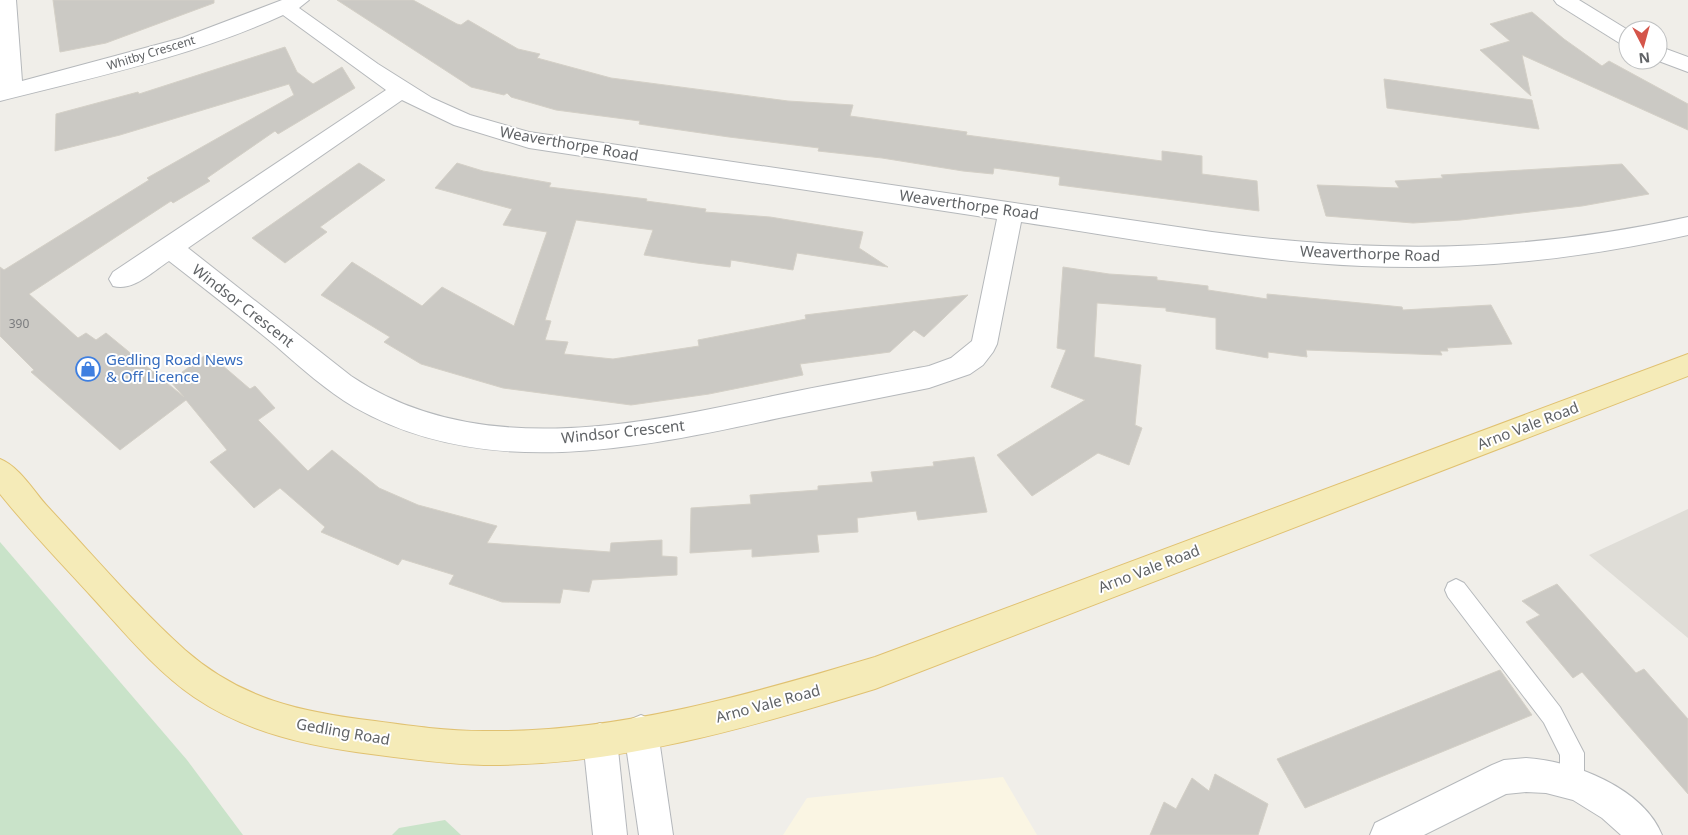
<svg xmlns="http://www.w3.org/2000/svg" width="1688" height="835" viewBox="0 0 1688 835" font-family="'Noto Sans',sans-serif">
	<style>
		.commercial { fill: #faf5e3 }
		.education { fill: #dfddd7 }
		.green { fill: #c9e3c9 }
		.building { fill: #cbc9c4; stroke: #d4d0c7 }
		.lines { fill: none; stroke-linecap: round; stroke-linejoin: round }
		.lane-casing { stroke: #b5b8bb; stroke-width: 2 }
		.street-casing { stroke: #b5b8bb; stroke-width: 2 }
		.secondary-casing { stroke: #b4b7bb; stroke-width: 2 }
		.primary-casing { stroke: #e0c171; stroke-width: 2 }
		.lane { fill: #fff; fill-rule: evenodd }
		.street { fill: #fff; fill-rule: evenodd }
		.secondary { fill: #fff; fill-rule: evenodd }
		.primary { fill: #f5ebb8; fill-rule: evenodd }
		.labels { text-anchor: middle; stroke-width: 4; stroke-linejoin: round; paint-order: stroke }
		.far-street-label { font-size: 12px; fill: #606366; stroke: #fff }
		.number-label { font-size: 12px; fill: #7b7c7e }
		.street-label { font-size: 15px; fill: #606366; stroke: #fff }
		.shop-label { font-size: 15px; fill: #366cbe; stroke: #fff; text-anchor: start }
	</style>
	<rect width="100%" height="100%" fill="#f0eee9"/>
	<!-- commercial -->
	<path class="commercial" d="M1003,777L1037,835H783L807,798Z"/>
	<!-- education -->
	<path class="education" d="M1688,509V638L1589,555Z"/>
	<!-- green -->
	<g class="green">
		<path d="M0,542L187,760L243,835H0Z"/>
		<path d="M445,820L461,835H392L399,828Z"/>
	</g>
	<!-- building -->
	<g class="building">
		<path d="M53,0H214V3L106,43L60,52Z"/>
		<path d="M337,0H413L457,24L461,25L468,20L518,49L540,54L537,58L611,78L788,101L853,105L850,116L967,132L966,135L1162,161V151L1202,156V174L1257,181L1259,211L1059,185L1060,177L994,168L993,174L963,171L882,158L818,151L819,148L729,137L639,124L640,121L556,110L511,97L507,93L504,95L471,87Z"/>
		<path d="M1532,12L1564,39L1602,66L1609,61L1688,104V130L1522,55L1531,96L1480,50L1510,41L1490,24Z"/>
		<path d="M285,47L297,72L313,84L342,67L355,88L278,134L275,131L207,178L210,181L173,203L171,201L29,294L78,338L86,333L96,340L106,333L184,397L170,381L208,353L250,389L255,386L275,408L258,420L308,471L332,450L379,488L418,505L497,526L487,543L610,552L611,543L662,540V556L677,557V575L592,580L589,592L563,589L560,603L502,602L449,584L454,575L402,559L398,565L321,532L325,527L280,488L254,508L210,462L227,450L186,400L120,450L31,372L34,370L0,336V267L4,270L149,180L147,178L294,95L289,84L120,135L55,151L56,114L138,92L139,94Z"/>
		<path d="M1384,79L1532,100L1539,129L1387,108Z"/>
		<path d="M359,163L385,180L320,227L327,232L285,263L252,238Z"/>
		<path d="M457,163L483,171L551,183L549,187L647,199L646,201L706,209L705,212L770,217L863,232L859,248L888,267L797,253L793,270L731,260L730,267L697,263L644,255L653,230L576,220L545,320L551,321L545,340L568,342L564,354L613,359L699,346L698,340L806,319L805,315L968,295L924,337L914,330L890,352L800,364L803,375L709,394L631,405L503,388L421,364L384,342L390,337L321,295L352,262L422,306L442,287L514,326L547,232L503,225L512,209L435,188Z"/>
		<path d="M1622,164L1649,194L1582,206L1461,220L1413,223L1326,216L1317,185L1399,188L1395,181L1443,178L1441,175Z"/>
		<path d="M1063,267L1109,274L1157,277V280L1208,286V290L1267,299V294L1402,307L1403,310L1491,305L1512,344L1447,348L1448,351H1440L1442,355L1306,350L1307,357L1268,352V358L1216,349V318L1166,311V308L1097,303L1094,357L1141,365L1135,425L1142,428L1129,465L1098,453L1032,496L997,455L1085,400L1051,387L1066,350L1057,348Z"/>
		<path d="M974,457L987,512L918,520L916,511L857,518L858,532L817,535L819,552L752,557V549L690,553L691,508L751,504L750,495L818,490V486L873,482L871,472L934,466L933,462Z"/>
		<path d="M1557,584L1636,673L1644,669L1688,719V794L1582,672L1573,678L1526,622L1540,615L1522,601Z"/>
		<path d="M1500,670L1532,715L1305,808L1277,759Z"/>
		<path d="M1215,774L1268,804L1258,835H1150L1164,802L1176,809L1192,778L1209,791Z"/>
	</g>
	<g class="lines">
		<!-- lane casing -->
		<g class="lane-casing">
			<path id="lane" d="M1456,579L1464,583L1560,707L1584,753V782L1581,791L1572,794L1563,791L1560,782V755L1544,723L1448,597L1445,590L1448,583Z"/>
		</g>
		<!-- street casing -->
		<g class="street-casing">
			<g id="street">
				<path d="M0,0H16L22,81L182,38L282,0H309L299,8L378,64L432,98L470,115L529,132L1212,232C1377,254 1524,253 1688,217V235C1580,259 1472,271 1362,266C1248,261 1134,239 1021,222L997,344L993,352L983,365L970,374L929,388C879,398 829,408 779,418C640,448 485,482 354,407C326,390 301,368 276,346C241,317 205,289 169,261C153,271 133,292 113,286L109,279L113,272L386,90L283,15C193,56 95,77 0,101ZM402,100L454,125L529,148L997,219L972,341L951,358L929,366C877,376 825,385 773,396C636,425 476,460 351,376L188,248Z"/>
				<path d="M1554,0H1579L1628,30V46L1621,44L1557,4Z"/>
				<path d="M1658,46L1688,57V72L1656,60H1658Z"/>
				<path d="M1526,758C1574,761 1643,788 1662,835H1621L1602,818L1573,800L1546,793L1526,792L1506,794L1424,835H1370L1375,823L1492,765L1504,760Z"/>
			</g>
		</g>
		<!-- secondary casing -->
		<g class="secondary-casing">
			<g id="secondary">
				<path d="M641,715L653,720L658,732L673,835H639L624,732L629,720Z"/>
				<path d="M600,723L612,728L617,740L627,835H593L583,740L588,728Z"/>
			</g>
		</g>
		<!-- primary casing -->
		<g class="primary-casing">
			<path id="primary" d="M1688,354V376L875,689C748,728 618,766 484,765C446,764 408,759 371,754C309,746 247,733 194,697C155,670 124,632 92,597C61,563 29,530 0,494V459C20,467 34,492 48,507C93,555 136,606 185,650C242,700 302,712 375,721C411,726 447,731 484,731C617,733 748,695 875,657Z"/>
		</g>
		<!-- lane -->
		<use href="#lane" class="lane"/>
		<!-- street -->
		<use href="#street" class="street"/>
		<!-- secondary -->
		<use href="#secondary" class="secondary"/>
		<!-- primary -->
		<use href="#primary" class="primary"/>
	</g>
	<!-- icons -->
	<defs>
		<g id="shop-ring" transform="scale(1.25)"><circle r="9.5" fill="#fff" stroke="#3f7fe0" stroke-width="1.5"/><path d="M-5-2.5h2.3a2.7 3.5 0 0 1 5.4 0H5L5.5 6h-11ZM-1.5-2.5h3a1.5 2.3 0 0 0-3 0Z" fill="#3f7fe0"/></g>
	</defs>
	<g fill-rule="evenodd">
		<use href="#shop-ring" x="88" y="369"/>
	</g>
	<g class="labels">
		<!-- far-street labels -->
		<g class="far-street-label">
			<text transform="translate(151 53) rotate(-17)" y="4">Whitby Crescent</text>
		</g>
		<!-- number labels -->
		<g class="number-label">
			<text x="19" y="328">390</text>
		</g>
		<!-- street labels -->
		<g class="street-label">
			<text transform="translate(569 144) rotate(10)" y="5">Weaverthorpe Road</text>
			<text transform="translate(969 205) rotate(8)" y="5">Weaverthorpe Road</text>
			<text transform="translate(1370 254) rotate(2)" y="5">Weaverthorpe Road</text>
			<text transform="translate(243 306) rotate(38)" y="5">Windsor Crescent</text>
			<text transform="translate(1528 426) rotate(-21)" y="5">Arno Vale Road</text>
			<text transform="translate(623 432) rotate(-6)" y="5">Windsor Crescent</text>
			<text transform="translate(1149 569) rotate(-21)" y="5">Arno Vale Road</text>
			<text transform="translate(768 704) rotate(-15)" y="5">Arno Vale Road</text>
			<text transform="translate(343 732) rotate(10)" y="5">Gedling Road</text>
		</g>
		<!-- shop labels -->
		<g class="shop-label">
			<text x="106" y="365">Gedling Road News<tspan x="106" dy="17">&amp; Off Licence</tspan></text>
		</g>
	</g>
	<!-- north arrow -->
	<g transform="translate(1643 45) rotate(174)"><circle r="24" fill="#ffffff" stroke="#bfc1c2"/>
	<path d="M0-4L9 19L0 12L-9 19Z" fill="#d4554a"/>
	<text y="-8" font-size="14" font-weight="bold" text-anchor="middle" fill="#606366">N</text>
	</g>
</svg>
